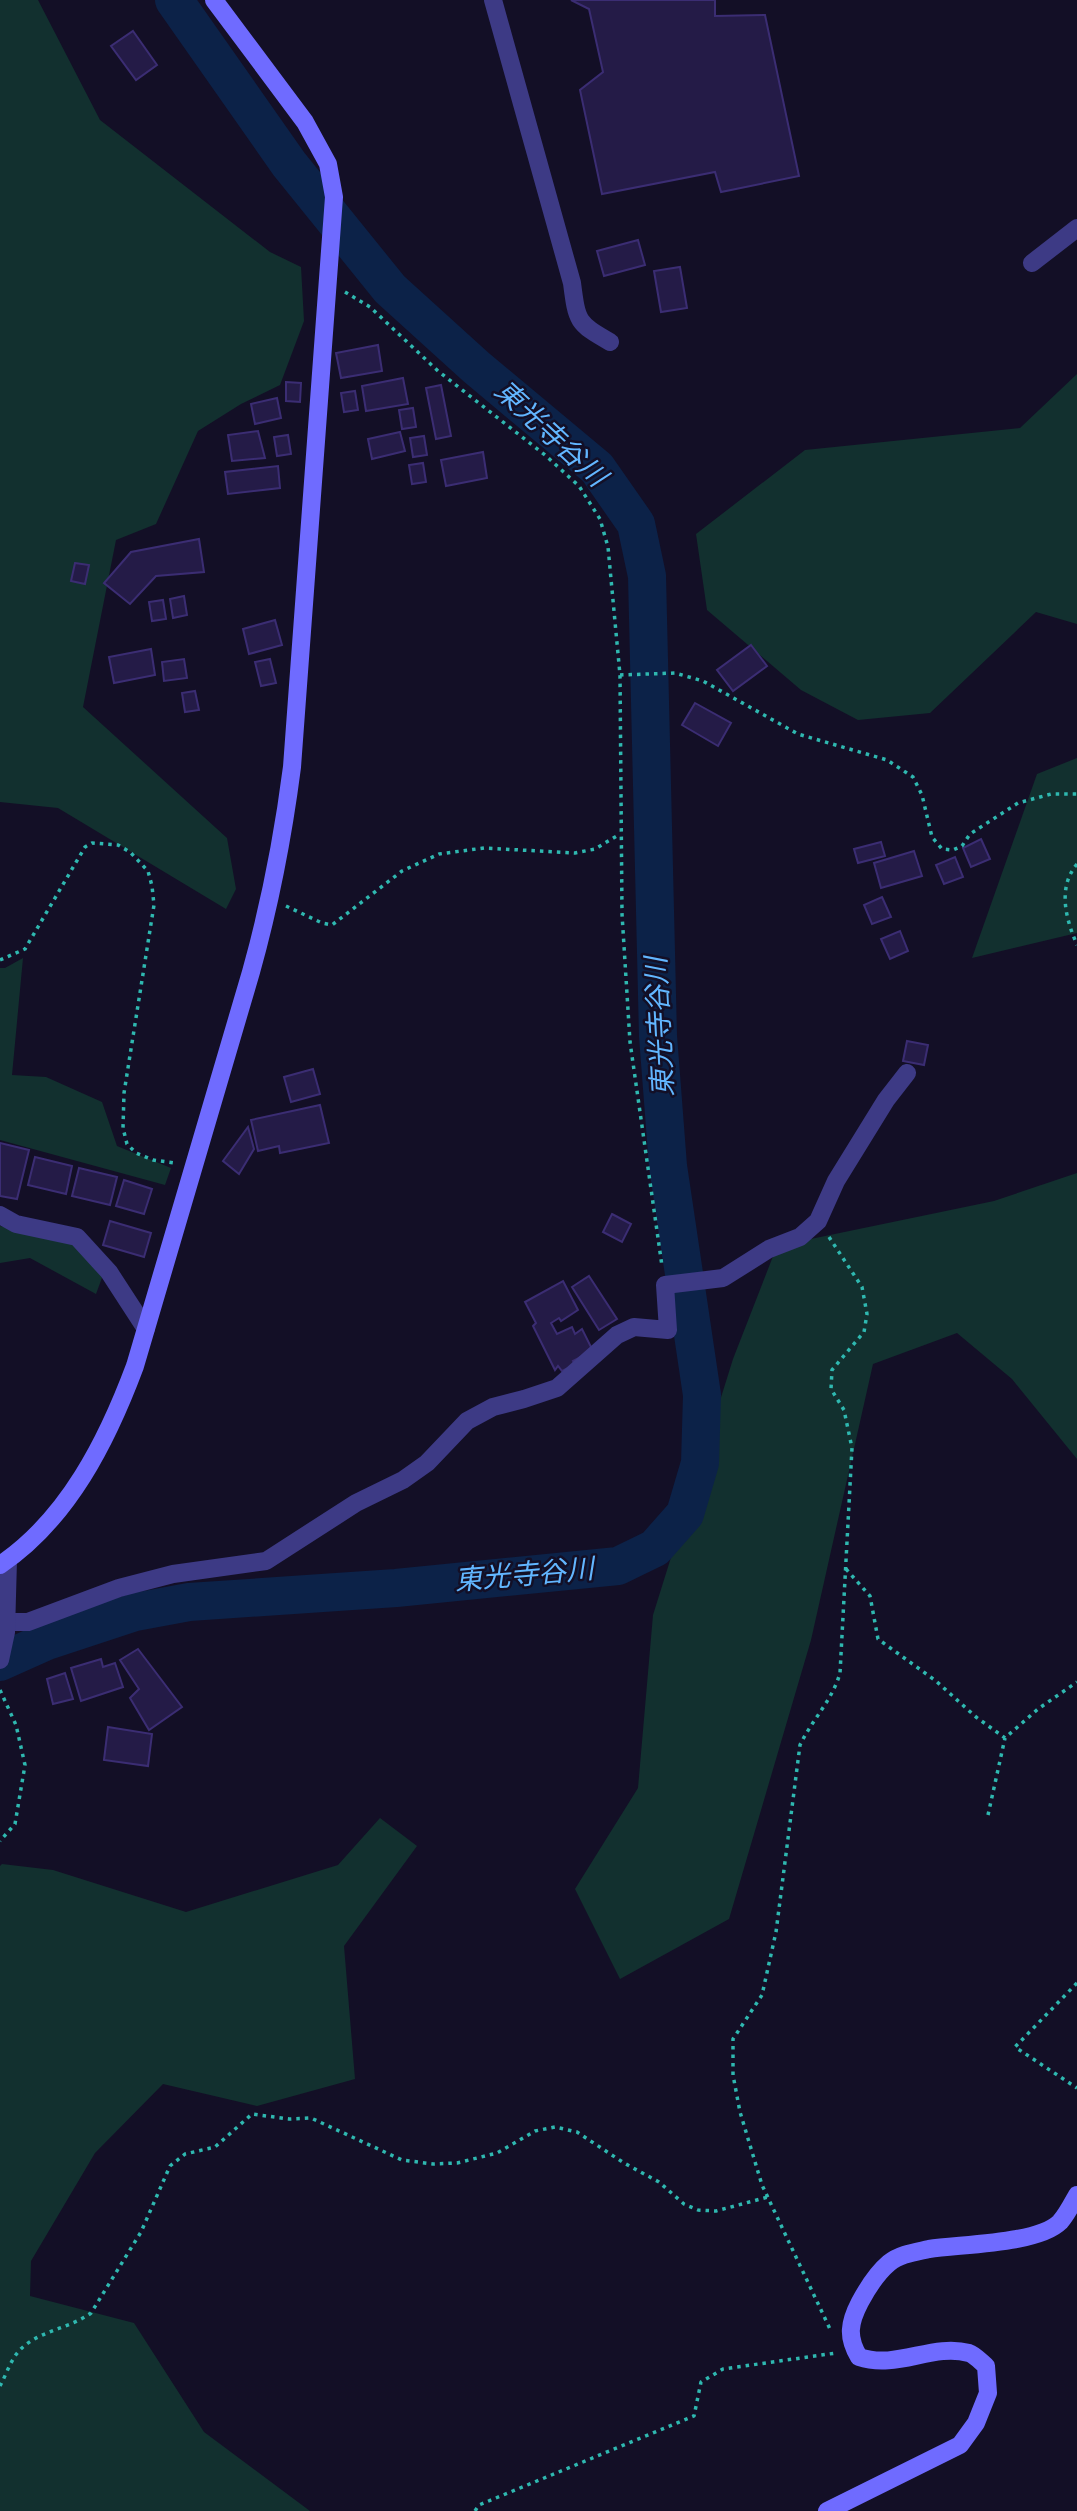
<svg xmlns="http://www.w3.org/2000/svg" width="1077" height="2511" viewBox="0 0 1077 2511" font-family="'Alegreya Sans','Noto Sans JP',sans-serif">
	<style>
		.green { fill: #12302f }
		.lines { fill: none; stroke-linecap: round; stroke-linejoin: round }
		.river { stroke: #0c2248; stroke-width: 38 }
		.building { fill: #241b47; stroke: #3b2d73; stroke-width: 2 }
		.path { stroke: #2fb8b0; stroke-width: 3.5; stroke-dasharray: 3.5 5; stroke-linecap: butt }
		.street { stroke: #3d3a85; stroke-width: 18 }
		.secondary { stroke: #6f6bff; stroke-width: 18 }
		.labels { text-anchor: middle; stroke-width: 5; stroke-linejoin: round; paint-order: stroke }
		.water-label { font-size: 28px; font-style: italic; fill: #62b6ff; stroke: #130f26 }
	</style>
	<rect width="100%" height="100%" fill="#130f26"/>
	<!-- green -->
	<g class="green">
		<path d="M0,0H38L100,120L270,252L301,267L304,321L280,385L241,404L198,431L156,524L116,540L83,707L227,838L236,889L226,909L58,808L0,802Z"/>
		<path d="M1077,374V624L1036,612L930,713L858,720L801,690L707,610L696,534L805,450L1020,428Z"/>
		<path d="M1077,758V933L972,958L1037,774Z"/>
		<path d="M23,958L12,1075L46,1077L102,1102L117,1146L171,1168L165,1185L0,1140V968H5Z"/>
		<path d="M1077,1173V1459L1012,1379L957,1333L873,1364L811,1640L729,1919L620,1979L575,1889L638,1788L653,1615L733,1359L777,1246L994,1201Z"/>
		<path d="M0,1226L72,1241L103,1275L96,1294L30,1258L0,1263Z"/>
		<path d="M380,1818L417,1846L344,1946L355,2079L257,2106L163,2084L95,2153L31,2261L30,2296L134,2323L204,2432L310,2511H0V1866L2,1864L53,1870L186,1912L338,1865Z"/>
	</g>
	<g class="lines">
		<!-- river -->
		<path class="river" d="M0,1662L47,1641L135,1612L189,1602L396,1588L618,1566L655,1548L685,1514L700,1463L702,1395L668,1166L658,1036L647,576L636,524L597,468L476,367L390,289L289,164L174,0"/>
	</g>
	<!-- building -->
	<g class="building">
		<path d="M571,0H715V16L765,15L799,176L721,192L715,172L602,194L580,90L603,72L589,9Z"/>
		<path d="M133,31L157,65L136,80L111,46Z"/>
		<path d="M638,240L645,265L604,276L597,251Z"/>
		<path d="M680,267L687,308L661,312L654,271Z"/>
		<path d="M378,345L382,371L341,378L336,353Z"/>
		<path d="M403,378L408,404L366,411L362,386Z"/>
		<path d="M286,382L301,383L300,402L286,401Z"/>
		<path d="M441,385L451,436L436,439L426,388Z"/>
		<path d="M355,391L358,410L344,412L341,393Z"/>
		<path d="M277,398L281,418L255,424L251,404Z"/>
		<path d="M413,408L416,427L402,429L399,410Z"/>
		<path d="M258,431L265,458L232,461L228,435Z"/>
		<path d="M400,432L405,451L372,459L368,439Z"/>
		<path d="M288,435L291,454L277,456L274,437Z"/>
		<path d="M424,436L427,455L413,457L410,438Z"/>
		<path d="M483,452L487,478L446,486L441,460Z"/>
		<path d="M423,463L426,482L412,484L409,465Z"/>
		<path d="M278,466L280,488L228,494L225,472Z"/>
		<path d="M199,539L204,572L156,576L130,604L104,583L131,552Z"/>
		<path d="M75,563L89,565L85,584L71,581Z"/>
		<path d="M184,596L187,615L173,618L170,599Z"/>
		<path d="M163,600L166,619L152,621L149,602Z"/>
		<path d="M275,620L282,645L249,654L243,629Z"/>
		<path d="M751,645L767,666L733,691L717,670Z"/>
		<path d="M151,649L155,675L114,683L109,657Z"/>
		<path d="M184,659L187,678L164,681L162,662Z"/>
		<path d="M270,659L276,683L261,686L255,662Z"/>
		<path d="M195,691L199,710L185,712L182,693Z"/>
		<path d="M695,703L731,723L718,746L682,725Z"/>
		<path d="M981,839L990,859L971,867L963,848Z"/>
		<path d="M881,842L885,856L858,863L854,849Z"/>
		<path d="M914,851L922,876L881,888L874,863Z"/>
		<path d="M955,857L963,877L944,884L936,865Z"/>
		<path d="M882,897L891,917L872,924L864,905Z"/>
		<path d="M900,931L908,951L890,959L881,939Z"/>
		<path d="M907,1041L928,1045L924,1065L903,1061Z"/>
		<path d="M313,1069L320,1094L291,1102L284,1077Z"/>
		<path d="M320,1105L329,1143L280,1153L279,1146L258,1151L251,1120Z"/>
		<path d="M248,1127L254,1149L239,1174L223,1161Z"/>
		<path d="M0,1143L29,1150L17,1199L0,1196Z"/>
		<path d="M35,1157L72,1166L66,1194L28,1185Z"/>
		<path d="M79,1168L117,1177L110,1205L72,1196Z"/>
		<path d="M124,1180L152,1189L144,1214L116,1206Z"/>
		<path d="M612,1214L631,1224L622,1242L603,1232Z"/>
		<path d="M110,1221L151,1233L144,1257L103,1245Z"/>
		<path d="M589,1276L617,1319L599,1330L572,1287Z"/>
		<path d="M563,1281L578,1310L561,1321L559,1318L551,1323L557,1334L572,1327L575,1334L582,1329L593,1351L573,1361L575,1365L562,1371L558,1366L555,1370L533,1326L536,1323L525,1302Z"/>
		<path d="M138,1649L182,1707L149,1730L130,1698L139,1689L120,1660Z"/>
		<path d="M101,1659L103,1667L115,1663L123,1687L81,1701L71,1668Z"/>
		<path d="M65,1673L73,1699L53,1704L47,1679Z"/>
		<path d="M108,1727L152,1734L148,1766L104,1760Z"/>
	</g>
	<g class="lines">
		<!-- path -->
		<g class="path">
			<path d="M345,292L370,307L438,371L545,455L579,486L600,519L608,547L620,675L622,914L630,1042L662,1266"/>
			<path d="M620,675L675,673L703,681L798,734L887,760L913,777L922,795L932,837L942,849L953,850L962,846L970,834L1018,803L1051,794H1077"/>
			<path d="M1077,864C1057,888 1066,919 1077,945"/>
			<path d="M286,906L322,923L332,925L402,871L439,854L484,848L575,853L595,849L620,834"/>
			<path d="M0,960L25,949L85,847L92,843L118,845L130,852L148,871L152,886L154,905L124,1093L123,1128L127,1144L136,1153L153,1160L175,1163"/>
			<path d="M829,1237L862,1287L867,1314L864,1332L832,1370L831,1389L844,1410L852,1448L840,1673C833,1699 812,1720 800,1745L776,1932L762,1995L733,2039V2075L740,2112L762,2185L830,2329"/>
			<path d="M846,1569L870,1596L878,1639L936,1681L976,1717L1005,1738L1038,1709L1077,1682"/>
			<path d="M0,1690L16,1725L25,1765L15,1824L0,1841"/>
			<path d="M988,1815L1005,1738"/>
			<path d="M1077,1983L1015,2047L1077,2088"/>
			<path d="M0,2386C5,2377 9,2365 15,2356C32,2331 68,2330 91,2313L141,2232L170,2166L185,2154L215,2147L252,2114L289,2119L311,2118L402,2160L433,2164L457,2163L497,2153L535,2131L555,2127L577,2132L624,2163L659,2182L684,2204L698,2210L716,2211L768,2197"/>
			<path d="M475,2511L479,2505L694,2416L701,2382L723,2369L836,2353"/>
		</g>
		<!-- street -->
		<g class="street">
			<path d="M493,0L572,283C577,322 577,323 610,342"/>
			<path d="M1032,263L1077,228"/>
			<path d="M0,1215L16,1224L77,1237L109,1272L146,1329"/>
			<path d="M7,1622H28L119,1588L173,1574L266,1561L356,1503L403,1480L427,1463L467,1421L493,1407L524,1399L557,1388L617,1335L634,1327L668,1330L665,1285L723,1278L769,1249L800,1237L818,1221L836,1181L886,1100L907,1073"/>
			<path d="M0,1660L6,1632L8,1560"/>
		</g>
		<!-- secondary -->
		<g class="secondary">
			<path d="M0,1565C68,1519 107,1441 135,1366L251,972C270,904 283,837 292,767L334,197L328,164L305,122L214,0"/>
			<path d="M827,2511L960,2445L976,2423L988,2393L986,2366C981,2362 975,2355 969,2353C932,2343 897,2370 859,2357C847,2337 849,2323 860,2302C867,2289 877,2273 889,2263C900,2254 916,2252 929,2249C961,2244 1038,2244 1060,2222C1067,2214 1072,2204 1077,2195"/>
		</g>
	</g>
	<g class="labels">
		<!-- water labels -->
		<g class="water-label">
			<text transform="translate(551 433) rotate(43)" y="10">東光寺谷川</text>
			<text transform="translate(659 1027) rotate(-93)" y="10">東光寺谷川</text>
			<text transform="translate(524 1574) rotate(-5)" y="10">東光寺谷川</text>
		</g>
	</g>
</svg>
